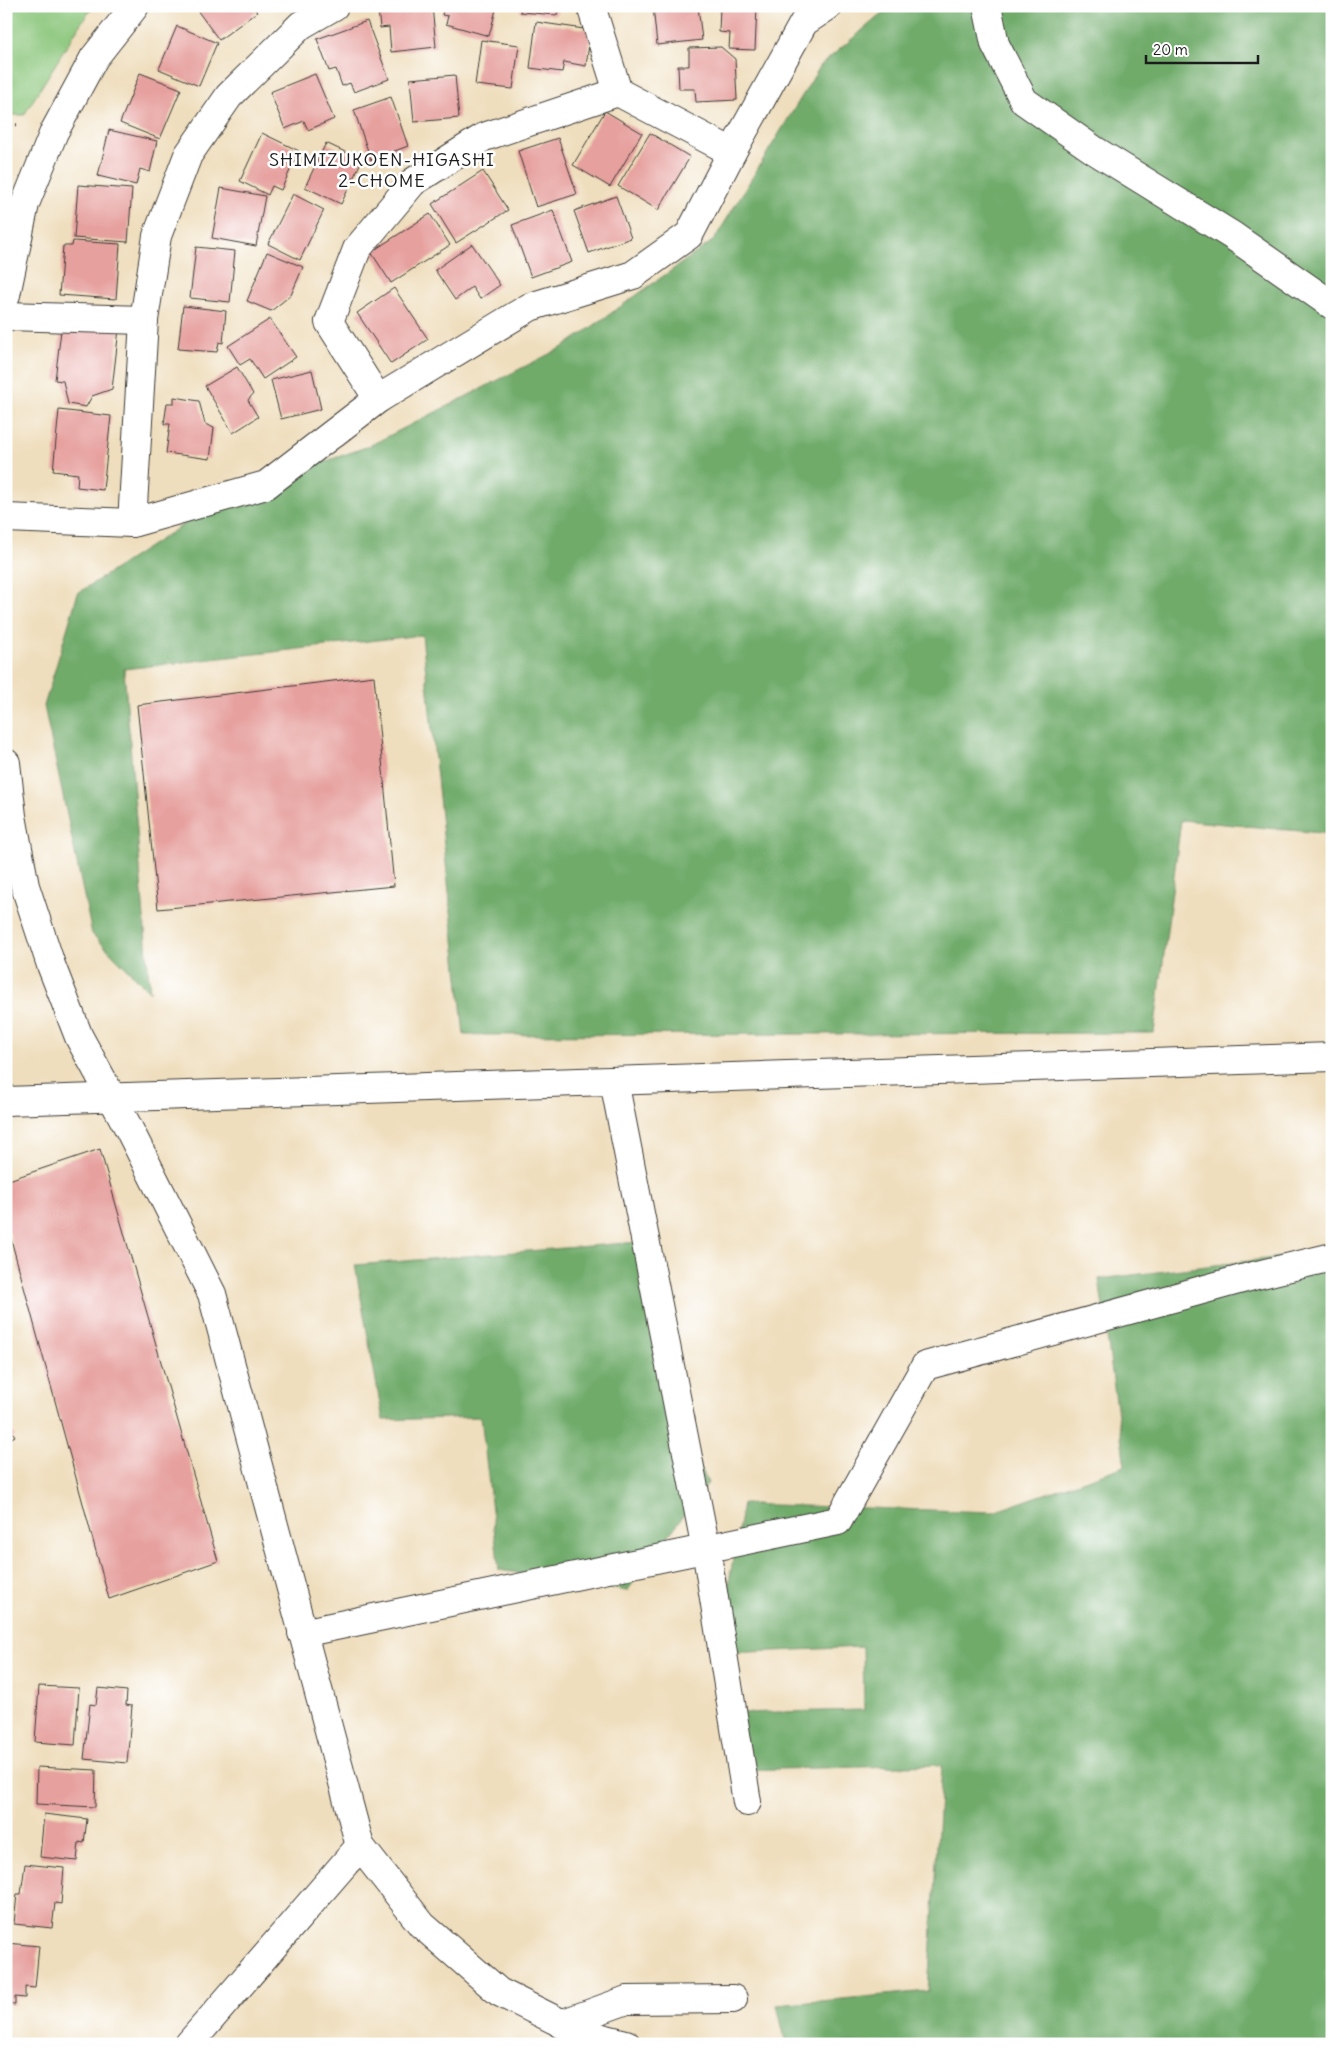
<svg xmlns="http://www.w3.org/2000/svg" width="1338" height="2050" viewBox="0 0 1338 2050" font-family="Delius,sans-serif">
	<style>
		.green { fill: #8bc67b; stroke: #54714c }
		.forest { fill: #70ab6b; stroke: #466444 }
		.building { fill: #e6a09e }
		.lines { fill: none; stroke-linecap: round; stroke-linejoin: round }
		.minor-casing { stroke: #3c3934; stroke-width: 30 }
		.path { stroke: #3c3934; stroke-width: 3; stroke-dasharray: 1 4; stroke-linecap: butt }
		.minor { stroke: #fff; stroke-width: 28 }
		.labels { text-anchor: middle; stroke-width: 5; stroke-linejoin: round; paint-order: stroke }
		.neighbourhood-label { font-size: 18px; letter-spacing: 1px; fill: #1c1c1c; stroke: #fff }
	</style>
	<rect width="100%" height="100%" fill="#fff"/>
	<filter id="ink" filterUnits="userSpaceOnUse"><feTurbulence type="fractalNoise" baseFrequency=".02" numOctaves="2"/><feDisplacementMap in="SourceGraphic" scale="10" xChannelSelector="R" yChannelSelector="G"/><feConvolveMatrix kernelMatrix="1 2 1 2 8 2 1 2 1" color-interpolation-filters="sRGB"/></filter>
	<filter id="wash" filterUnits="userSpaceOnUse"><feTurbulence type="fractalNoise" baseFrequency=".0096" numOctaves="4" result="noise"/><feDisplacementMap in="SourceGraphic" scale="20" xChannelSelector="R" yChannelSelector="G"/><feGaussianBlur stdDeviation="1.12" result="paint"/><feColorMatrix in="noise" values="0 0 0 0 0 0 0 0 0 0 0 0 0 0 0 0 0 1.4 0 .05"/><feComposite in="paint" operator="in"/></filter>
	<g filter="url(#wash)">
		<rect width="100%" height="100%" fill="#efdebd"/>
		<!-- green -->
		<path class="green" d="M6,6H94L81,23L24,115H6Z"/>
		<!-- forest -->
		<g class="forest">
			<path d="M891,6H1332V834L1181,820L1154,1033L464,1035L422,635L124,669L150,992L92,934L44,706L78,593L229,495L369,446L565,346L714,240L821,65Z"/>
			<path d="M638,1242L667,1395L708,1483L627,1591L499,1570L481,1417L383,1420L355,1265Z"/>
			<path d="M1332,1251V2044L786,2043L777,2005L928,1991L942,1765L738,1770L736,1713L864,1710L863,1647L728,1653V1587L743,1504L993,1512L1125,1466L1099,1279Z"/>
		</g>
		<g id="blocks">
			<!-- building -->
			<g class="building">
				<path d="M194,6H253L257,12L219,40Z"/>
				<path d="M401,6H432L436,47L391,52L389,27L380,28L378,9Z"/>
				<path d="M444,6H497L489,36L446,24L448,16L442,15Z"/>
				<path d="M521,6H558L557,15L520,12Z"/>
				<path d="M653,6H698L702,40L657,45Z"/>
				<path d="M720,6H757L755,50L729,49L730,33L719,32Z"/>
				<path d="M367,21L389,79L354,92L350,83L342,86L336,69L329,71L317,39Z"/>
				<path d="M536,22L591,30L586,66L564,62L562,72L530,68Z"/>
				<path d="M177,26L217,43L199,86L159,69Z"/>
				<path d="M481,40L519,45L513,89L475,85Z"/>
				<path d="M721,47L735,59L737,100L696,102L695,89H679L678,66H689V48Z"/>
				<path d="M140,73L181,89L160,139L120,123Z"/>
				<path d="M315,74L334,119L308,130L304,121L285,129L270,92Z"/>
				<path d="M455,75L459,118L414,122L410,79Z"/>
				<path d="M391,97L408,146L371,160L354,110Z"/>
				<path d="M605,111L642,133L610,187L573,165Z"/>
				<path d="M109,130L157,141L150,172L140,169L136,185L98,176Z"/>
				<path d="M262,133L299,151L281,190L272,186L268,195L240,181Z"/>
				<path d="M650,133L690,157L658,210L618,186Z"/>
				<path d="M558,138L577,194L536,207L518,151Z"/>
				<path d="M326,143L362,160L341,204L305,187Z"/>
				<path d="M483,171L508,210L456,243L432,204Z"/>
				<path d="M78,185L132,189L128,242L74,238Z"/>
				<path d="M221,188L265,196L256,246L212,238Z"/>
				<path d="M293,194L324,210L300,260L268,244Z"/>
				<path d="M616,196L631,238L589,253L574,211Z"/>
				<path d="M553,210L572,262L531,277L512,225Z"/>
				<path d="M430,214L450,245L391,283L371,252Z"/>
				<path d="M73,241L120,244L116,299L59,295L63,246H72Z"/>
				<path d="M472,244L500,285L480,299L472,287L455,300L435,270Z"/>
				<path d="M196,247L235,251L230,302L190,298Z"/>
				<path d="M267,252L303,267L291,295L271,311L247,301Z"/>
				<path d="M394,288L428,339L391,364L357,313Z"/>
				<path d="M183,306L226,311L223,343L219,342L217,352L178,349Z"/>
				<path d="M270,319L296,357L263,379L250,359L240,365L228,346Z"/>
				<path d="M62,322L119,329L112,389L92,396L86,407L68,404L63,381L55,380Z"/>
				<path d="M237,367L253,394L248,400L258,417L233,433L205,386Z"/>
				<path d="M312,370L321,409L281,419L271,380Z"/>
				<path d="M174,397L199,401L205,424L214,428L210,459L166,453L170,424H164L167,403H174Z"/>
				<path d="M59,410L111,416L103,490L77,487L78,474L53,471Z"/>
				<path d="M374,676L394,886L158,909L137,705Z"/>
				<path d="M100,1149L218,1561L109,1599L6,1221V1181Z"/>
				<path d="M6,1422L15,1436L6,1441Z"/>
				<path d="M39,1686L79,1688L75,1745L35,1742Z"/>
				<path d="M98,1688L127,1691L126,1705L132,1706L127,1763L84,1759L90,1704L96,1705Z"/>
				<path d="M37,1767L96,1770L95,1807L36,1804Z"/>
				<path d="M44,1814L87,1819L84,1843L79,1842L77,1861L40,1857Z"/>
				<path d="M25,1864L64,1868L61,1904L55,1903L52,1928L14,1924L17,1894H21Z"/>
				<path d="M6,1943L39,1946L35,1988L25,1987V1998L15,1997V2005L6,2004Z"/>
			</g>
		</g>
	</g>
	<g filter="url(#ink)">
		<use href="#blocks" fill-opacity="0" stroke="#3c3934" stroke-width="1"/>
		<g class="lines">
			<!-- minor casing -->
			<g class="minor-casing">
				<g id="minor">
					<path d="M591,6L618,92L732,152"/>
					<path d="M987,6L995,44L1024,101L1094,150L1233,236L1332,305"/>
					<path d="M6,295L25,204L54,132L94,58L135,6"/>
					<path d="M6,316L144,320"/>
					<path d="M378,399L329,322L357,249L413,182L484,137L618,92"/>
					<path d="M6,518L132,523L266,485L378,399L530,307L633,275L689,235L732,152L804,22L828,6"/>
					<path d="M132,523L144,320L157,236L188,155L229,96L301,25L334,6"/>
					<path d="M6,763L12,816L25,886L51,965L79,1037L128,1127L212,1294L360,1846L422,1925L499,1992L579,2032L626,2044"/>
					<path d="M614,1081L706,1549L747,1802"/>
					<path d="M6,1101L1332,1057"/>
					<path d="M302,1633L838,1521L925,1366L1253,1276L1332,1257"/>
					<path d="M561,2024L627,2000L733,1999"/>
					<path d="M189,2044L360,1846"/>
				</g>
			</g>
			<!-- path -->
			<path class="path" d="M6,124L21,125"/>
			<!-- minor -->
			<use href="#minor" class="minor"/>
		</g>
	</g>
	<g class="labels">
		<!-- neighbourhood labels -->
		<g class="neighbourhood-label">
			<text x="382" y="166">SHIMIZUKOEN-HIGASHI<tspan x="382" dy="21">2-CHOME</tspan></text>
		</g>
	</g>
	<!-- margin -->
	<rect width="1338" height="2050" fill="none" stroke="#fff" stroke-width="25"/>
	<!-- scale -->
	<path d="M1146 55v8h112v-8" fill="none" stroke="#1c1c1c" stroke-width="2.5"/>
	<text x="1153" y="55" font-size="15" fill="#1c1c1c" stroke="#ffffff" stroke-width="4" paint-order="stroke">20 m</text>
</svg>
